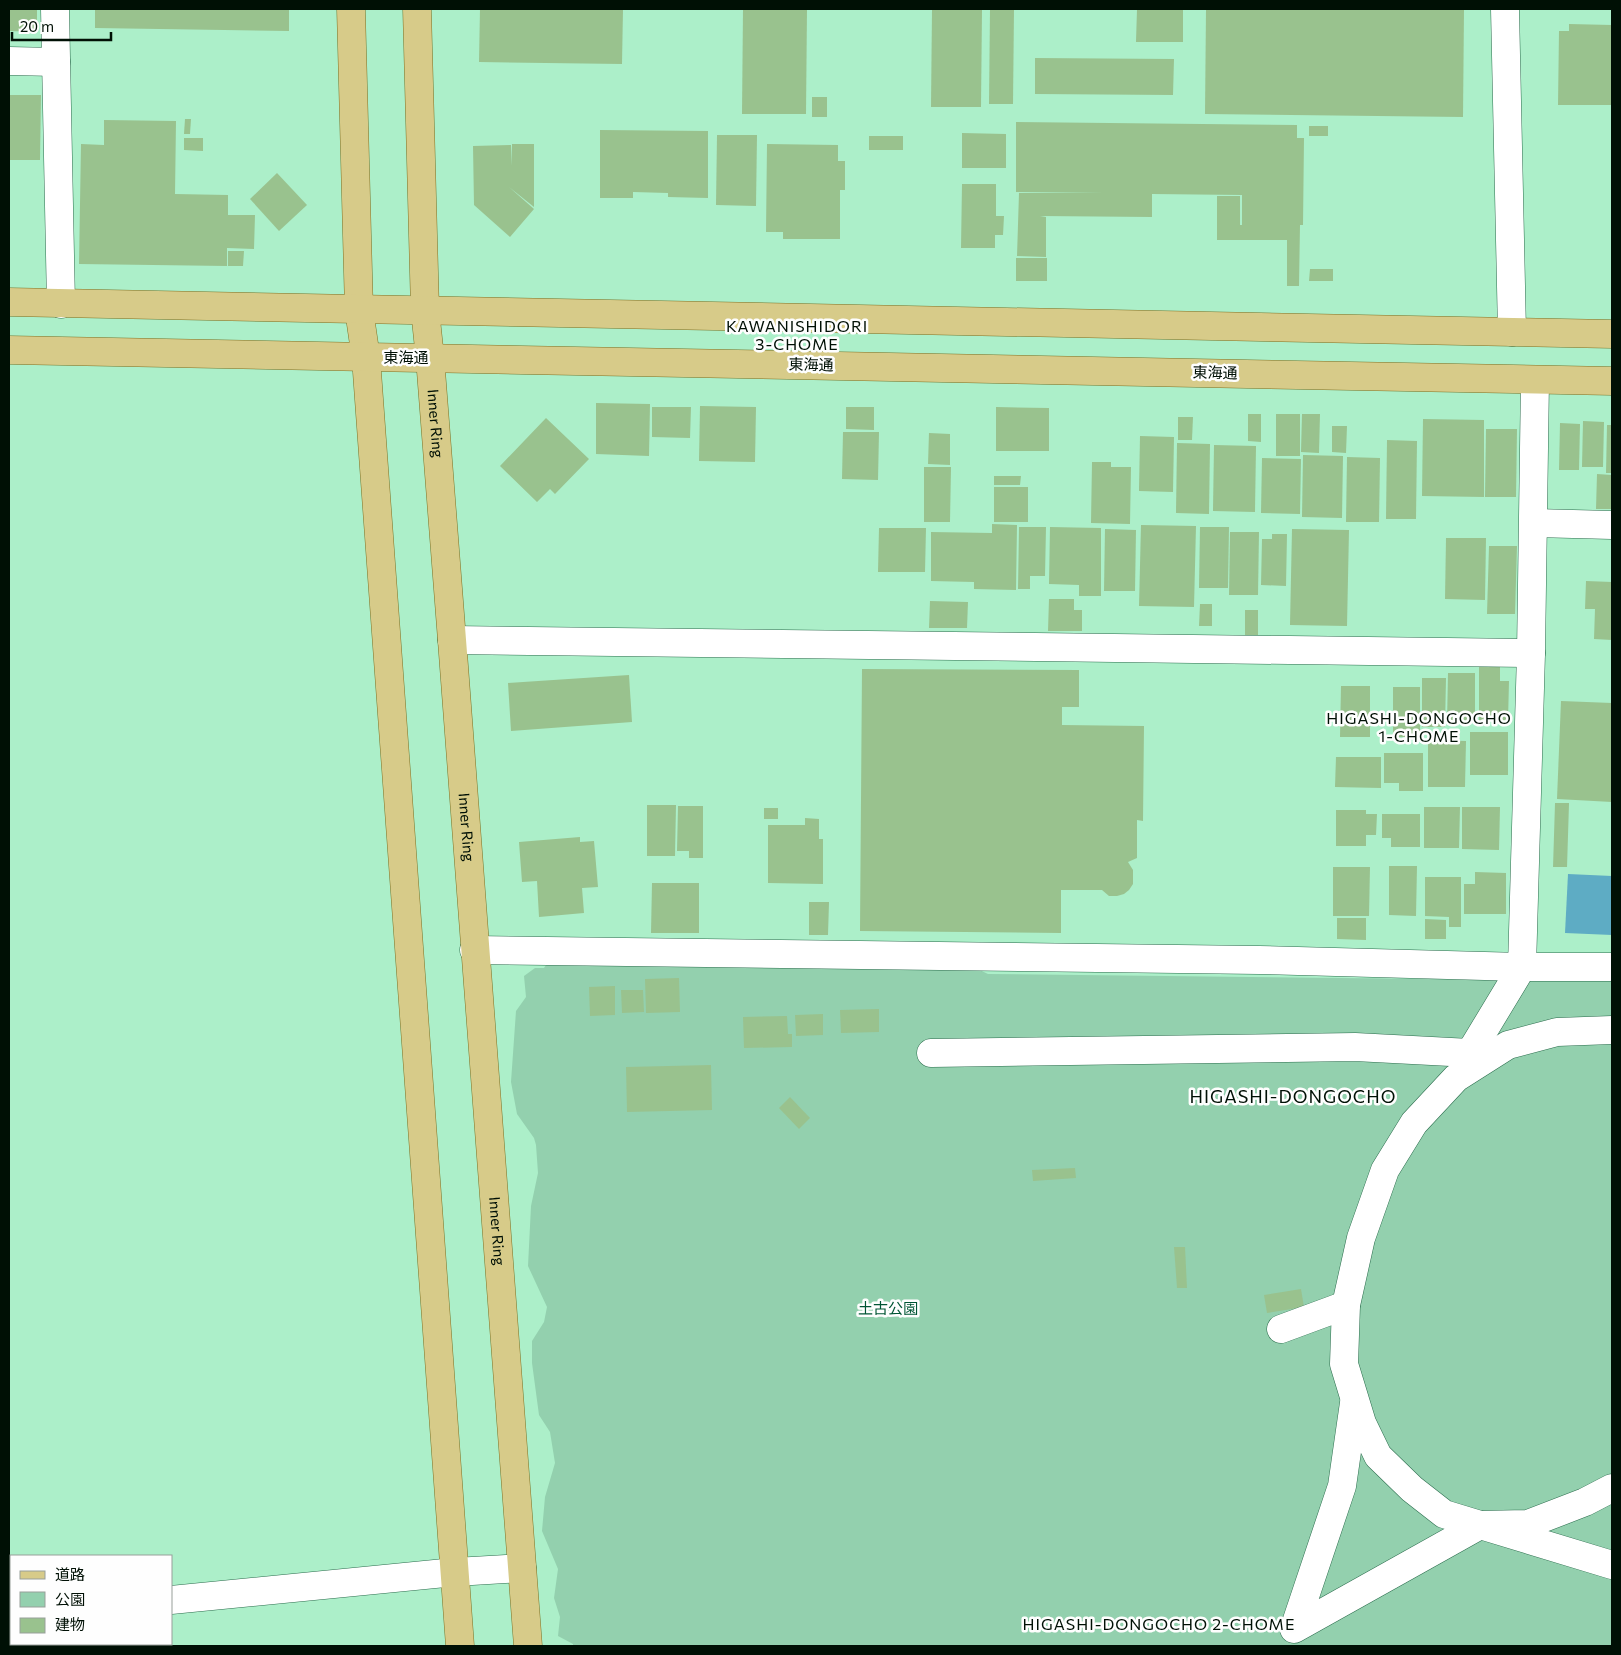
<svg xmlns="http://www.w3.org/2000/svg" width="1621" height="1655" viewBox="0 0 1621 1655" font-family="Commissioner,'Noto Sans JP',sans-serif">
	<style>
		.green { fill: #93d0ae }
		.water { fill: #5eacc4 }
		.building { fill: #99c28e }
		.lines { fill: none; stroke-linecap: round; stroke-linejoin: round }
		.pedestrian-casing { stroke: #2b6d4d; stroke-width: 29 }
		.minor-casing { stroke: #2b6d4d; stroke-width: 29 }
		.tertiary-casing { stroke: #2b6d4d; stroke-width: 29 }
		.primary-casing { stroke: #7b7327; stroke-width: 29 }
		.pedestrian { stroke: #fff; stroke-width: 28 }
		.minor { stroke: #fff; stroke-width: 28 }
		.tertiary { stroke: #fff; stroke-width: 28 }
		.primary { stroke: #d7cb89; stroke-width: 28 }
		.labels { text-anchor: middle; stroke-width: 5; stroke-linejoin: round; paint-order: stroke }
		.street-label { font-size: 15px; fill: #001005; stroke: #fefefe }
		.park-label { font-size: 15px; fill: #005534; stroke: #fefefe }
		.neighbourhood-label { font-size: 16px; letter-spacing: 1px; fill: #001005; stroke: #fefefe }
		.quarter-label { font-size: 18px; letter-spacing: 1px; fill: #001005; stroke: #fefefe }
	</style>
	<rect width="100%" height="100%" fill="#acefc9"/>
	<!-- green -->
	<path class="green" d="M887,955L967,964L988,974L1612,981V1646H573V1644L558,1636L560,1617L554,1598L558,1569L542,1531L545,1497L555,1463L550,1432L539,1415L532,1363V1341L544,1322L547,1307L528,1266L531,1206L538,1173L536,1145L534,1138L517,1114L511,1082L516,1011L526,997L524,976L535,968H544L551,957L789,962L857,969Z"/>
	<!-- water -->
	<path class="water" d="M1568,874L1612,876V935L1565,933Z"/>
	<!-- building -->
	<g class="building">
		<path d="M9,9H37V32L9,31Z"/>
		<path d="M95,9H289V31L95,28Z"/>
		<path d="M480,9H623L622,64L479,62Z"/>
		<path d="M743,9H807L806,114H742Z"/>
		<path d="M932,9H982L981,107H931Z"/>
		<path d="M990,9H1014L1013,104H989Z"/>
		<path d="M1137,9H1183V42H1136Z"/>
		<path d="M1206,9H1464L1463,117L1205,114Z"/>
		<path d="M1569,24L1612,25V105H1558L1559,31H1569Z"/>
		<path d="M1035,58L1174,59L1173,95L1035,94Z"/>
		<path d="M9,95H41L40,160H9Z"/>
		<rect x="812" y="97" width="15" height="20"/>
		<path d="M185,119H191L190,134H184Z"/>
		<path d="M104,120L176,121L175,194L228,195V215H255L254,249L227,248V266L79,264L81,144L104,145Z"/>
		<path d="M1016,122L1297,125V138H1304L1303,225H1300L1299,286H1287V240H1217V196H1240V225H1242V195L1152,194V217L1040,216L1046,217V257L1017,256L1019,193H1104L1016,192Z"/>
		<rect x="1309" y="126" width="19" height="10"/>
		<path d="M600,130L708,131V198L668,197V193L633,192V198H600Z"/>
		<path d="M962,133L1006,134V168H962Z"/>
		<path d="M717,135H757L756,206L716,205Z"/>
		<rect x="869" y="136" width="34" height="14"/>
		<path d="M184,138H203V151L184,150Z"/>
		<path d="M512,144H534V207L509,187L534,209L510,237L474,205L473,146L511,145L512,166Z"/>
		<path d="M767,144L838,145V161H845V190H840V239H783V232H766Z"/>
		<path d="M277,173L307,205L279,231L250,199Z"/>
		<path d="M962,184H996V216H1004L1003,235H995V248H961Z"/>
		<path d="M228,251H244L243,266H228Z"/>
		<rect x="1016" y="258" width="31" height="23"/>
		<path d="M1310,269H1333V281H1309Z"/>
		<path d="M596,403L650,404L649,456L596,454Z"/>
		<path d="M700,406L756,407L755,462L699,461Z"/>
		<path d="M652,407H691L690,438L652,437Z"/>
		<path d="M846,407H874V430L846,429Z"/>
		<path d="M996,407L1049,408V451H996Z"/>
		<path d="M1248,414H1261V442L1248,441Z"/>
		<rect x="1276" y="414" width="24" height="42"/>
		<path d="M1302,414H1320L1319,453L1301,452Z"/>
		<path d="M1178,417H1193L1192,440H1178Z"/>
		<path d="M546,418L589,459L555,494L550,489L537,502L500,466Z"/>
		<path d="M1423,419L1484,420V497L1422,496Z"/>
		<path d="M1583,421L1604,422L1603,467H1582Z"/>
		<path d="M1560,423L1580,424L1579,470H1559Z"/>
		<path d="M1607,425H1612V473H1606Z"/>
		<path d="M1332,426H1347L1346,453L1332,452Z"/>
		<path d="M1486,429H1517L1516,497H1485Z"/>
		<path d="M843,432H879L878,480L842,479Z"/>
		<path d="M929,433L950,434V465L928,464Z"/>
		<path d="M1140,436L1174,437L1173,492L1139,491Z"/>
		<path d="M1387,440L1417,441L1416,519H1386Z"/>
		<path d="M1177,443L1210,444L1209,514L1176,513Z"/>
		<path d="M1214,445L1256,446L1255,512L1213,511Z"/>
		<path d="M1303,455L1343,456L1342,518L1302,517Z"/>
		<path d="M1347,457L1380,458L1379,522H1346Z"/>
		<path d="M1262,458L1301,459L1300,514L1261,513Z"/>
		<path d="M1092,462H1111V467H1131L1130,524L1091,523Z"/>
		<path d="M924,467H951L950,522H924Z"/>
		<path d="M1597,474L1612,475V509H1596Z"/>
		<path d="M994,476H1021L1020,485H994Z"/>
		<rect x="994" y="487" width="34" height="35"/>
		<path d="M992,524L1017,525L1016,590L974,589V582L931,581V532L992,533Z"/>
		<path d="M1141,525L1196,526L1194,607L1139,606Z"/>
		<path d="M1019,527H1046L1045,576H1030V589H1018Z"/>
		<path d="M1050,527L1101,528V596H1079V585L1049,584Z"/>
		<path d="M1200,527H1229L1228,588H1199Z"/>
		<path d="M879,528H926L925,572H878Z"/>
		<path d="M1105,529L1136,530L1135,591H1104Z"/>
		<path d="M1292,529L1349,530L1347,626L1290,625Z"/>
		<path d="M1230,532H1259L1258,595H1229Z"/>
		<path d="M1272,534H1287L1286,586L1261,585L1262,539H1272Z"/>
		<path d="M1446,538H1486L1485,600L1445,599Z"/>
		<path d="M1489,546H1517L1515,614H1487Z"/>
		<path d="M1586,581L1612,582V640L1594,639L1595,609H1585Z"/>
		<path d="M1049,599H1074V610H1082V631H1048Z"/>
		<path d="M930,601L968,602L967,628H929Z"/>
		<path d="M1200,604H1212V626H1199Z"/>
		<rect x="1245" y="610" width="13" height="25"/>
		<path d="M1479,667H1500V681H1509L1508,721H1479Z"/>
		<path d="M862,669L1079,670V707H1062V725L1144,726L1143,821L1137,820V858L1128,862L1133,870V884L1129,890L1124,894L1117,896H1109L1102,890H1061V933L860,931Z"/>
		<path d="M1448,673H1475V723H1447Z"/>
		<path d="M629,675L632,722L511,731L508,683Z"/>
		<path d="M1422,678H1446L1445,727H1422Z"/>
		<path d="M1341,686H1370V737H1340Z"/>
		<rect x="1393" y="687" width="27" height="50"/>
		<path d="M1561,701L1612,703V802L1557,799Z"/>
		<rect x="1470" y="732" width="38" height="43"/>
		<path d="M1428,740L1466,741L1465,787H1428Z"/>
		<path d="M1384,753H1423V791H1399V783H1384Z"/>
		<path d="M1336,757H1381V788L1335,787Z"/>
		<path d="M1555,803H1569L1567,867H1553Z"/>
		<path d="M647,805H676L675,856H647Z"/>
		<path d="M678,806H703V858H689V851H677Z"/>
		<path d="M1424,807H1460L1459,848H1424Z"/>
		<path d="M1462,807H1500L1499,850L1462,849Z"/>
		<rect x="764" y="808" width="14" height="11"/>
		<path d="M1336,810H1366V814H1377L1376,835H1366V846H1336Z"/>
		<path d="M1382,814H1420V847H1391V838H1382Z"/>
		<path d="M805,818L819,819V839H823V884L768,883V825H805Z"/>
		<path d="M580,837V842L594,841L598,887L582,888L584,913L539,917L537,881L522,882L519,842Z"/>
		<path d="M1389,866H1417L1416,916L1389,915Z"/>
		<path d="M1333,867H1370L1369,916H1333Z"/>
		<path d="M1475,872L1506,873V914H1464V884H1475Z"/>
		<path d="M1425,877H1461V927H1449V917L1425,916Z"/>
		<path d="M652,883H699V933H651Z"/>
		<path d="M809,902H829L828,935H809Z"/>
		<path d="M1337,918H1366V940L1337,939Z"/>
		<path d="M1425,919L1446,920V939H1425Z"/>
		<path d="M679,978L680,1012L646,1013L645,979Z"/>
		<path d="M615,986V1015L590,1016L589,987Z"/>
		<path d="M621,990H643L644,1012L622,1013Z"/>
		<path d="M879,1009V1032L841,1033L840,1010Z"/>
		<path d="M823,1014V1035L796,1036L795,1015Z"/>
		<path d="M787,1016L788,1034H792V1047L744,1048L743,1017Z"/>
		<path d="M711,1065L712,1110L627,1112L626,1067Z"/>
		<path d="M790,1097L810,1118L799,1129L779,1108Z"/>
		<path d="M1075,1168L1076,1178L1033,1181L1032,1170Z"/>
		<path d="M1174,1247H1185L1187,1288H1177Z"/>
		<path d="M1301,1289L1304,1307L1267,1313L1264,1295Z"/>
	</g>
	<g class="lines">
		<!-- pedestrian casing -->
		<g class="pedestrian-casing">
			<g id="pedestrian">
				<path d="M1612,1030L1557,1032L1508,1045L1456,1078L1414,1123L1385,1170L1361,1238L1346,1305L1344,1364L1362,1423L1378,1456L1412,1489L1444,1514L1612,1565"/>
				<path d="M931,1053L1355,1047L1470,1053L1522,967"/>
				<path d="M1281,1329L1346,1305"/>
				<path d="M1354,1403L1342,1486L1294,1629L1480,1525L1528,1524L1585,1502L1612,1488"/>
			</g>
		</g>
		<!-- minor casing -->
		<g class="minor-casing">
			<g id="minor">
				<path d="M55,9L61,304"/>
				<path d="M1505,9L1512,332"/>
				<path d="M9,61L56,62"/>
				<path d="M1534,523L1612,525"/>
				<path d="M452,640L1531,653"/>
				<path d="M474,950L1259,960L1522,967H1612"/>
				<path d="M1522,967L1531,653L1535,380"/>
			</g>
		</g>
		<!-- tertiary casing -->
		<g class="tertiary-casing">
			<g id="tertiary">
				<path d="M171,1600L455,1572L522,1568"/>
				<path d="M9,1613H11"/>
			</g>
		</g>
		<!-- primary casing -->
		<g class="primary-casing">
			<g id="primary">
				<path d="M351,9L359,310L366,358L460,1646"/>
				<path id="s1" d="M417,9L425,310L430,358L452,640L528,1646"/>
				<path d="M9,302L1612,334"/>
				<path d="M9,350L1612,381"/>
			</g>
		</g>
		<!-- pedestrian -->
		<use href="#pedestrian" class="pedestrian"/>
		<!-- minor -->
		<use href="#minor" class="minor"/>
		<!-- tertiary -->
		<use href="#tertiary" class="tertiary"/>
		<!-- primary -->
		<use href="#primary" class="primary"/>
	</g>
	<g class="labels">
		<!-- street labels -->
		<g class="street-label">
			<text x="406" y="363">東海通</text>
			<text transform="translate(811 365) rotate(1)" y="5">東海通</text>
			<text transform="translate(1215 373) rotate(1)" y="5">東海通</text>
			<text dy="5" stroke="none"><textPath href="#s1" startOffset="415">Inner Ring</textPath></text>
			<text dy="5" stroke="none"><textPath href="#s1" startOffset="820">Inner Ring</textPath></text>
			<text dy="5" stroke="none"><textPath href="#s1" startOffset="1225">Inner Ring</textPath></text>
		</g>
		<!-- park labels -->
		<g class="park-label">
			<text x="888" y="1314">土古公園</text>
		</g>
		<!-- neighbourhood labels -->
		<g class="neighbourhood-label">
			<text x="797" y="332">KAWANISHIDORI<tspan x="797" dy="18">3-CHOME</tspan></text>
			<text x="1419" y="724">HIGASHI-DONGOCHO<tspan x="1419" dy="18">1-CHOME</tspan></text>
			<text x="1159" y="1630">HIGASHI-DONGOCHO 2-CHOME</text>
		</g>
		<!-- quarter labels -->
		<g class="quarter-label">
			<text x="1293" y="1103">HIGASHI-DONGOCHO</text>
		</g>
	</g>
	<!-- border -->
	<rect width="1621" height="1655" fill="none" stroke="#001005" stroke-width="20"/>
	<!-- legend -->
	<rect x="10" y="1555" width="162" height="90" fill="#fefefe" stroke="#989f9a"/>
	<rect x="20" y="1571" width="25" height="8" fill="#d7cb89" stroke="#989f9a"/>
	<text x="55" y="1580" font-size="15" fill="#001005">道路</text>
	<rect x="20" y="1592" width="25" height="15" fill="#93d0ae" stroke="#989f9a"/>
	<text x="55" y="1605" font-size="15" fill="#001005">公園</text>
	<rect x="20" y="1618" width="25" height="15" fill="#99c28e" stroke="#989f9a"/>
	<text x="55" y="1630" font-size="15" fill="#001005">建物</text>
	<!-- scale -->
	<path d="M12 32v8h99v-8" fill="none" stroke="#001005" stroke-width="2.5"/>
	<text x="20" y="32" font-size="15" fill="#001005" stroke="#fefefe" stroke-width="4" paint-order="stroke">20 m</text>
</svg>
